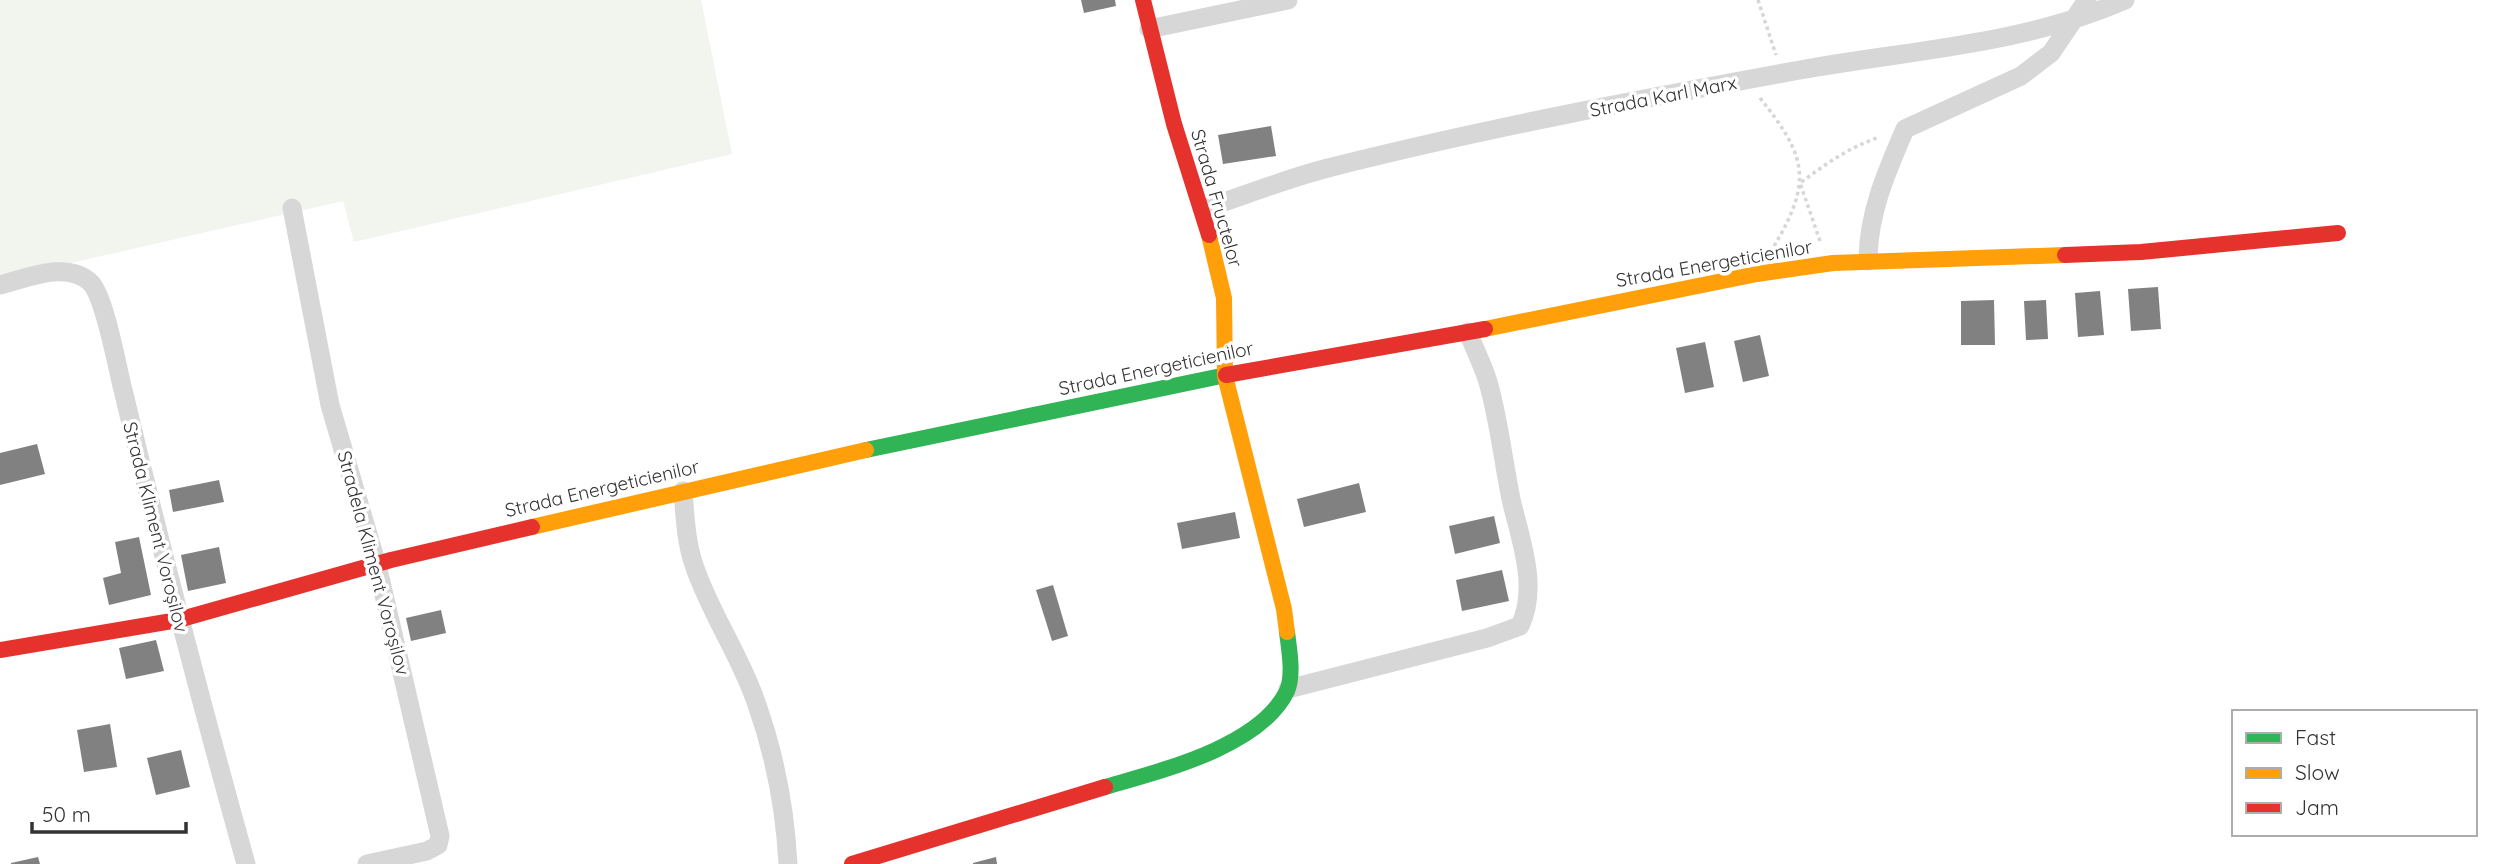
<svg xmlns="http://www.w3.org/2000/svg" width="2505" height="864" viewBox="0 0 2505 864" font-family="Quicksand,sans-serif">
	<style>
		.green { fill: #f1f5ed }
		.building { fill: #818181 }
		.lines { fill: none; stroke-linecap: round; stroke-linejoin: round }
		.path { stroke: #d6d6d6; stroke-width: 3.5; stroke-dasharray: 3.5 3.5; stroke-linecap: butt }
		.street { stroke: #d7d7d7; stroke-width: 19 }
		.fast { stroke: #30b455; stroke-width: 16 }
		.slow { stroke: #ff9f0a; stroke-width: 16 }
		.jam { stroke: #e5322d; stroke-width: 16 }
		.labels { text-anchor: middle; stroke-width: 7; stroke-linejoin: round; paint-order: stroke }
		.street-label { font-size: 19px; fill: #333; stroke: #fff }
	</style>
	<rect width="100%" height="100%" fill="#fff"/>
	<!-- green -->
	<path class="green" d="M0,0H701L732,154L354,242L343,201L0,279Z"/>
	<!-- building -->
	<g class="building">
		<path d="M1081,0H1115L1116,6L1084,13Z"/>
		<path d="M1271,126L1276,156L1223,164L1218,135Z"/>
		<path d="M2158,287L2161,329L2131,331L2128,289Z"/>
		<path d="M2100,291L2104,335L2078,337L2075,293Z"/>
		<path d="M1994,300L1995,345H1961V301Z"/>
		<path d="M2046,300L2048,339L2026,340L2024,301Z"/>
		<path d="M1760,335L1769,376L1743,382L1734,341Z"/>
		<path d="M1705,342L1714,387L1685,393L1676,348Z"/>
		<path d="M37,444L45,474L0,485V453Z"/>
		<path d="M219,480L224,502L173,512L169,490Z"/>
		<path d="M1359,483L1366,512L1304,527L1297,499Z"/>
		<path d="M1235,512L1240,538L1182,549L1177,523Z"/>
		<path d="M1494,516L1500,543L1455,554L1449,526Z"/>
		<path d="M139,537L151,595L109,605L103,578L121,573L115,542Z"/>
		<path d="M219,547L226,583L188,591L181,555Z"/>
		<path d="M1502,570L1509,601L1462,611L1456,580Z"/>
		<path d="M1053,585L1068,636L1052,641L1036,590Z"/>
		<path d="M441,610L446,633L411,641L406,618Z"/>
		<path d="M156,640L164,671L126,679L119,648Z"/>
		<path d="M110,724L117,767L84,772L77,730Z"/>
		<path d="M181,750L190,787L156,795L147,758Z"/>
		<path d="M38,857L40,864H11V863Z"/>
		<path d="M996,857L997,864H973V863Z"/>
	</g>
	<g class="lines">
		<!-- path -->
		<g class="path">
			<path d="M1758,0L1776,55"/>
			<path d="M1760,98C1807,157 1813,181 1773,248"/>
			<path d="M1820,241L1800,183C1826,164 1849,147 1880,137"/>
		</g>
		<!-- street -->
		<g class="street">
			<path d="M1149,29L1288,0"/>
			<path d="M292,208L330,405L377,565L440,836L438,845L427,851L367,864"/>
			<path d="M1203,209C1243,196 1283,180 1324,169C1481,129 1641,99 1800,70C1910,50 2022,45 2125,0"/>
			<path d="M1868,261C1868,214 1886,173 1905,129L2021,76L2051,53L2087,0"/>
			<path d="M0,285C28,278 68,260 91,283C105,298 117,367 123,390C161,549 202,706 246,864"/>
			<path d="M683,491C685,516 686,542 694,565C710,613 740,655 756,702C775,755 785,808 788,864"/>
			<path d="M1288,689L1487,638L1520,626C1539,586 1520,539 1511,499C1503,460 1499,420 1488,382C1483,365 1474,348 1468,332"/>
		</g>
		<!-- fast -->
		<g class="fast">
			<path d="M866,450L1226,375"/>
			<path d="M1105,787C1160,771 1260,747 1287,691C1294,675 1289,649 1287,632"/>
		</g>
		<!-- slow -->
		<g class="slow">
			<path d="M1209,235L1224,298L1225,376L1284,609L1287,632"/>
			<path d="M1485,329L1757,274L1833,263L2065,255"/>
			<path d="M532,527L866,450"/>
		</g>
		<!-- jam -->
		<g class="jam">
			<path d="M1143,0L1174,124L1209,235"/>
			<path d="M2065,255L2141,252L2338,233"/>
			<path d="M1226,375L1485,329"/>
			<path d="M0,650L178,620L391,560L532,527"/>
			<path d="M852,864L1105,787"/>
		</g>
	</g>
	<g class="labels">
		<!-- street labels -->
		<g class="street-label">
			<text transform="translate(1663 96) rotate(-11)" y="7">Strada Karl Marx</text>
			<text transform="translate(1217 198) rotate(74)" y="7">Strada Fructelor</text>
			<text transform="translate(1714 263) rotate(-10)" y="7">Strada Energeticienilor</text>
			<text transform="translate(1156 368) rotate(-12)" y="7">Strada Energeticienilor</text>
			<text transform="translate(602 488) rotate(-13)" y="7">Strada Energeticienilor</text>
			<text transform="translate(156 527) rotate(76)" y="7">Strada Kliment Voroșilov</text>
			<text transform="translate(374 563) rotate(75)" y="7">Stradela Kliment Voroșilov</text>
		</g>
	</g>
	<!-- legend -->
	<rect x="2232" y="710" width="245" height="126" fill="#ffffff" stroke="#adadad" stroke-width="2"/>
	<rect x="2246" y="733" width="35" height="10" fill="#30b455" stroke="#adadad" stroke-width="2"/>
	<text x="2295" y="745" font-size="21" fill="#333333">Fast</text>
	<rect x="2246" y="768" width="35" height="10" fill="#ff9f0a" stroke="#adadad" stroke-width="2"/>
	<text x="2295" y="780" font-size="21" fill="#333333">Slow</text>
	<rect x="2246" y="803" width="35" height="10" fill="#e5322d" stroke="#adadad" stroke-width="2"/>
	<text x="2295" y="815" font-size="21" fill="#333333">Jam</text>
	<!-- scale -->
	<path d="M32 822v10h154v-10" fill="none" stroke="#333333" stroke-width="3.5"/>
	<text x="42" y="822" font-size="21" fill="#333333" stroke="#ffffff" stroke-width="5" paint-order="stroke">50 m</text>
</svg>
